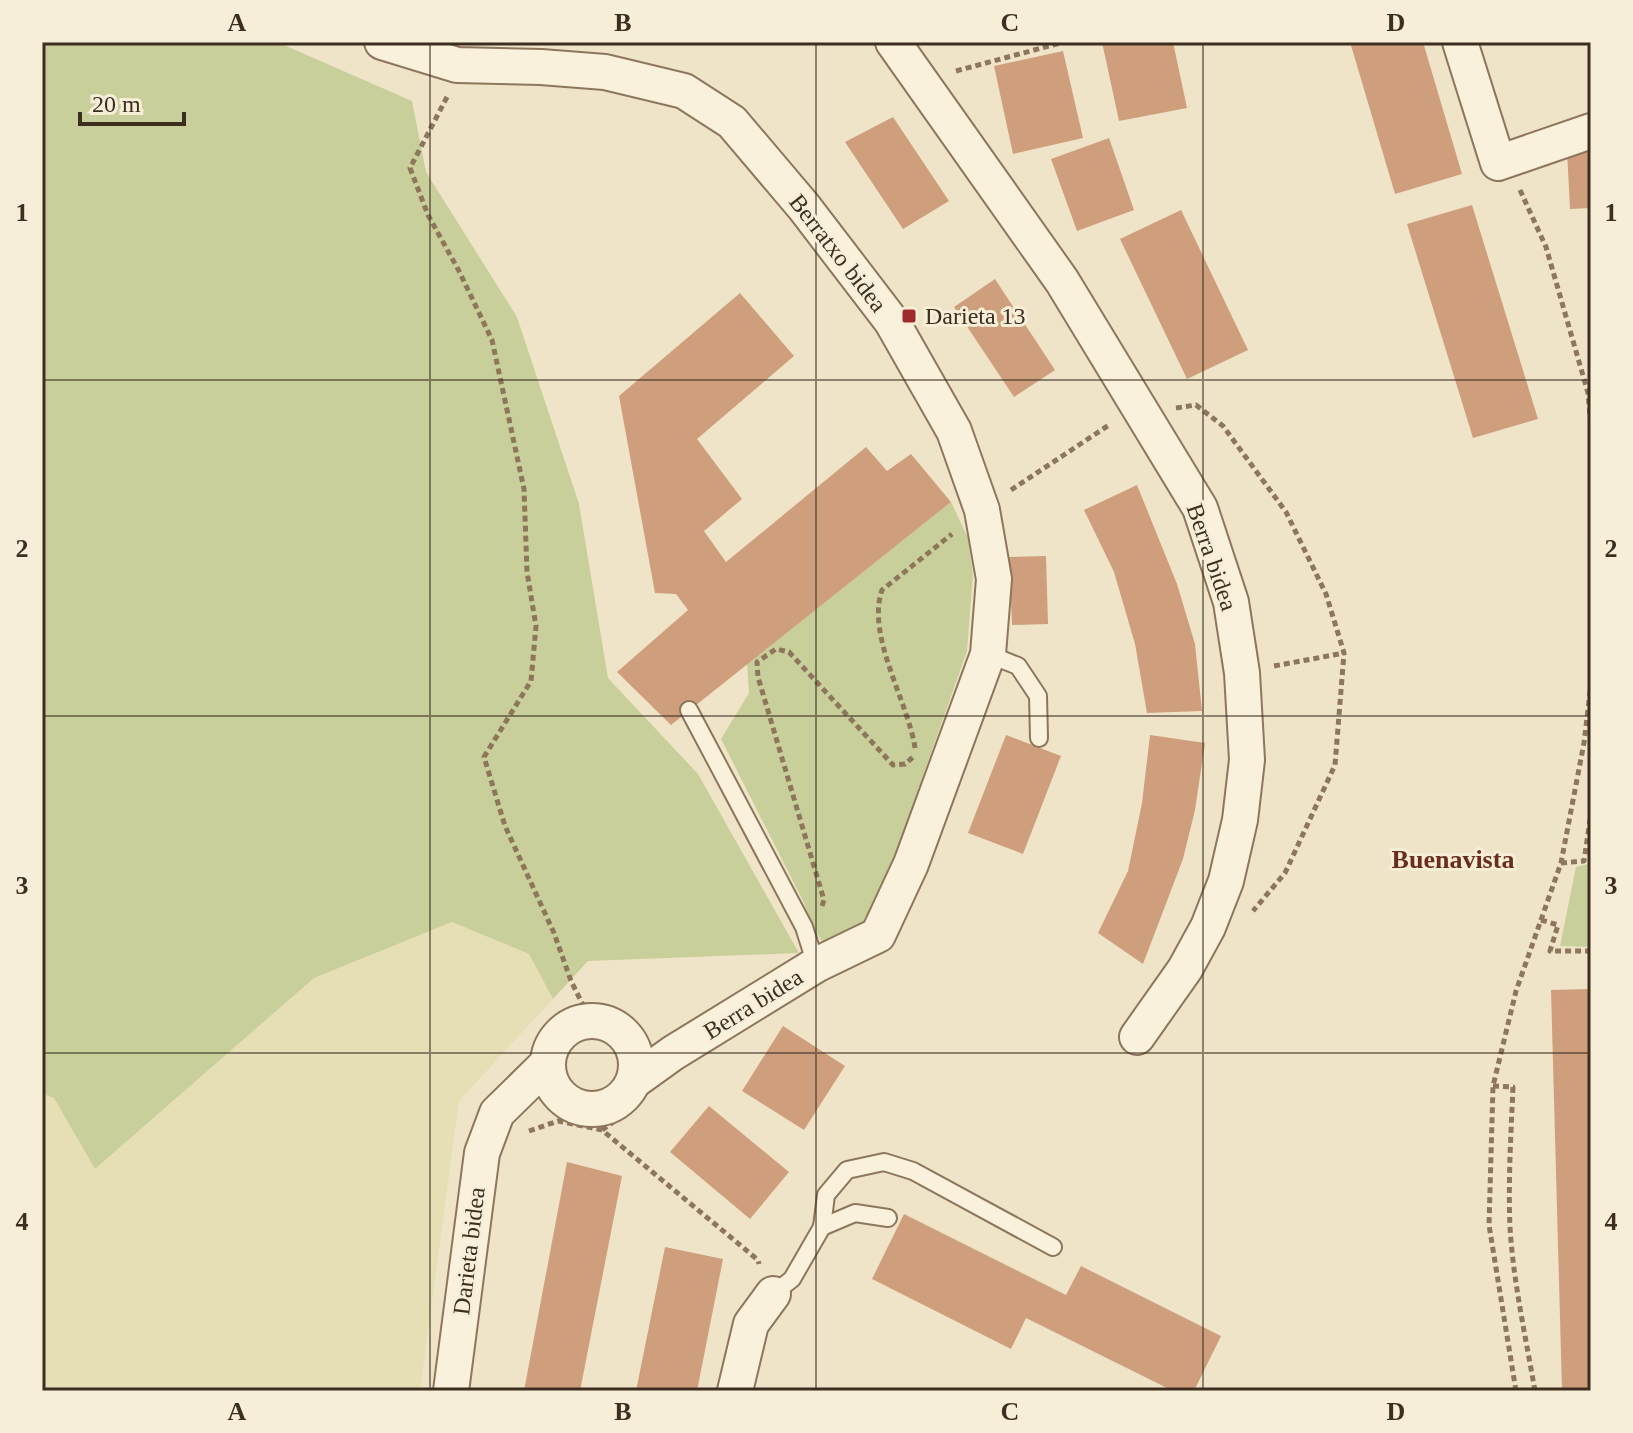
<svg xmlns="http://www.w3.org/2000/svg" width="1633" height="1433" viewBox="0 0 1633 1433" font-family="'Times New Roman',serif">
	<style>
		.farmland { fill: #e6deb5 }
		.green { fill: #c9cf9b }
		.building { fill: #cf9f7d }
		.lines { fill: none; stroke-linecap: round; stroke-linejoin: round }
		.lane-casing { stroke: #8d765c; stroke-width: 20 }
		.street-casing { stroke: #8d765c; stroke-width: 38 }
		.path { stroke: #8d765c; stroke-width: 5; stroke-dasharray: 6 4; stroke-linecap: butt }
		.lane { stroke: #faf1dc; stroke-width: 16 }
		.street { stroke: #faf1dc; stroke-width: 34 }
		.grid { fill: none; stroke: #3d2e20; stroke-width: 2; stroke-opacity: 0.55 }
		.poi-dot { fill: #9e2a2b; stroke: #f7eed8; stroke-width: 3 }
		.labels { text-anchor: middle; stroke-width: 6; stroke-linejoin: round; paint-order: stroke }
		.street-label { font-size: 24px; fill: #3d2e20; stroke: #f7eed8 }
		.poi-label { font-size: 24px; fill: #3d2e20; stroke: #f7eed8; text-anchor: start }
		.neighbourhood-label { font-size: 26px; font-weight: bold; fill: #6b2e1e; stroke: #f7eed8 }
		.neatline { fill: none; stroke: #3d2e20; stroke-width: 3 }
		.grid-label { font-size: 26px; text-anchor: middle; font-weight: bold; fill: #3d2e20 }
	</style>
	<rect width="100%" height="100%" fill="#f0e4c8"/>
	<!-- farmland -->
	<path class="farmland" d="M452,922L529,954L553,999L459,1101L420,1391H42V1228L46,1223L42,1217V1094L54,1098L95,1169L314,978Z"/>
	<!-- green -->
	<g class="green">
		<path d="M42,42H277L412,101L426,172L517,317L579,504L608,678L698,774L799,953L588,961L553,999L529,954L452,922L314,978L95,1169L54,1098L42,1094Z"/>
		<path d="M951,502L968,538L973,574L967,651L899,844L870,918L826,948L814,929L803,901L721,739L749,693L747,664Z"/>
		<path d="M1591,847V947L1560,946L1576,867L1588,864Z"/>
	</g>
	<!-- building -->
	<g class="building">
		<path d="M1102,42H1173L1187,108L1119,121Z"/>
		<path d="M1350,42H1423L1462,174L1395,194Z"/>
		<path d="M1063,51L1083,138L1013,154L994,66Z"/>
		<path d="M893,117L949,201L903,229L845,142Z"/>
		<path d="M1109,138L1134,210L1077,231L1051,159Z"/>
		<path d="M1591,150V208L1570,209L1567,151Z"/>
		<path d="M1472,205L1538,419L1473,438L1407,224Z"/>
		<path d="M1181,210L1248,350L1187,379L1120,239Z"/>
		<path d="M995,279L1055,370L1014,397L954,307Z"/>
		<path d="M740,293L794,356L697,439L742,499L704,531L726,562L866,447L887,471L911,454L951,502L671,725L617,672L688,610L676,594L655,593L619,396Z"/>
		<path d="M1137,485L1177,584L1195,644L1202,711L1147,713L1135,644L1114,572L1084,510Z"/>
		<path d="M1046,556L1048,624L1012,625L1009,557Z"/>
		<path d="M1006,735L1061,756L1023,854L968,833Z"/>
		<path d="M1150,735L1205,743L1195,810L1183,859L1143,964L1098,933L1128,871L1142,803Z"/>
		<path d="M1591,989V1391H1562L1551,990Z"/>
		<path d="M783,1026L845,1066L804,1130L742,1091Z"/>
		<path d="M709,1106L789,1172L750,1219L670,1152Z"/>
		<path d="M567,1162L622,1176L580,1391H524Z"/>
		<path d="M904,1214L1066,1295L1081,1266L1221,1336L1194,1391H1173L1026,1318L1011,1349L872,1279Z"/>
		<path d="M665,1247L723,1259L697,1391H636Z"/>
	</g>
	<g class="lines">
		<!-- lane casing -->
		<g class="lane-casing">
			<g id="lane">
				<path d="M988,654L1018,666L1038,696L1039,738"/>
				<path d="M689,710L804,927L816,965"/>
				<path d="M822,1227L826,1195L847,1170L884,1162L913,1171L1053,1247"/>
				<path d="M773,1294L792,1279L822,1227L855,1213L888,1218"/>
			</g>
		</g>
		<!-- street casing -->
		<g class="street-casing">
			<g id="street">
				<path d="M382,42L457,65L541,67L605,72L684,91L732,122L804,207L892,322L954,431L982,510L994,579L988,654L911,864L878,935L816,965L673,1053L634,1081"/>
				<path d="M893,42L1062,281L1200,508L1231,602L1242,673L1247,760L1240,820L1226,881L1208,927L1185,969L1137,1037"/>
				<path d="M1460,42L1498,163L1591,131"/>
				<circle cx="592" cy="1065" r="44"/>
				<path d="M451,1391L482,1153L497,1113L547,1064"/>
				<path d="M735,1391L751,1324L773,1294"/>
			</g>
		</g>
		<!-- path -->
		<g class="path">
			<path d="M956,71L1064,42"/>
			<path d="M447,97L410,168L428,215L459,271L492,340L524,489L527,572L536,626L531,681L484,757L505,826L554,933L571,981L591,1021"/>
			<path d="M1520,190L1546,247L1588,393L1591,428"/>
			<path d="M1176,408L1196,405L1223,426L1286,512L1326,594L1344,653L1335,765L1285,873L1253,911"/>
			<path d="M1011,490L1109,425"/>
			<path d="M1274,666L1344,653"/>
			<path d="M915,748C908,701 866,636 882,590L952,534"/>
			<path d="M1561,863L1584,861L1591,813"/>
			<path d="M822,906L824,900L758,677L757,662L776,649L789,652L893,765L905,764L913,757"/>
			<path d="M1541,920L1558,925L1550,951H1591"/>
			<path d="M1493,1086L1513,1087C1511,1133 1508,1181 1510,1227C1513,1280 1526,1339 1535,1391"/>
			<path d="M602,1130L627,1112"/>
			<path d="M529,1131L558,1121L602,1130L758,1260L759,1264"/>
			<path d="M1516,1391L1489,1225L1493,1086L1516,991L1561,863L1584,743L1591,684"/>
		</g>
		<!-- lane -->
		<use href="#lane" class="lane"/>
		<!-- street -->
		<use href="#street" class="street"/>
	</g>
	<!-- grid -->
	<path class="grid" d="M430,42V1391M816,42V1391M1203,42V1391M42,380H1591M42,716H1591M42,1053H1591"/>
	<!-- markers -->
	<rect class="poi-dot" x="901" y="308" width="16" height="16" rx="4"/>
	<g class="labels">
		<!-- street labels -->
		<g class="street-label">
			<text transform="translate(838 253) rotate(52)" y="8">Berratxo bidea</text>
			<text transform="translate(1212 557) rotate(71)" y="8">Berra bidea</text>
			<text transform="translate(753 1004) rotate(-32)" y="8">Berra bidea</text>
			<text transform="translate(469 1251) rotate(-83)" y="8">Darieta bidea</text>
		</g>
		<!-- poi labels -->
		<g class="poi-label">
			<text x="925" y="324">Darieta 13</text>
		</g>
		<!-- neighbourhood labels -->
		<g class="neighbourhood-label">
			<text x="1453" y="868">Buenavista</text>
		</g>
	</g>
	<!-- border -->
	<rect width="1633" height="1433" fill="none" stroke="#f7eed8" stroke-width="88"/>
	<!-- scale -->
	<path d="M80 112v12h104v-12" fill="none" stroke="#3d2e20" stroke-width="4"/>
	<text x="92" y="112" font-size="24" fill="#3d2e20" stroke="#f7eed8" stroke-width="6" paint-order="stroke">20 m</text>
	<rect x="44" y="44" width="1545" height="1345" class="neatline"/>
	<g class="grid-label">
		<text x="237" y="31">A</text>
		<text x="623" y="31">B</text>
		<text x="1010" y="31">C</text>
		<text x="1396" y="31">D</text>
		<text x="22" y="221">1</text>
		<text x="1611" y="221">1</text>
		<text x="22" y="557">2</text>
		<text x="1611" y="557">2</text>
		<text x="22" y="894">3</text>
		<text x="1611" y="894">3</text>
		<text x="22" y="1230">4</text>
		<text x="1611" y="1230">4</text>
		<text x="237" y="1420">A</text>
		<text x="623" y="1420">B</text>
		<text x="1010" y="1420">C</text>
		<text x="1396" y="1420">D</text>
	</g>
</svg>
